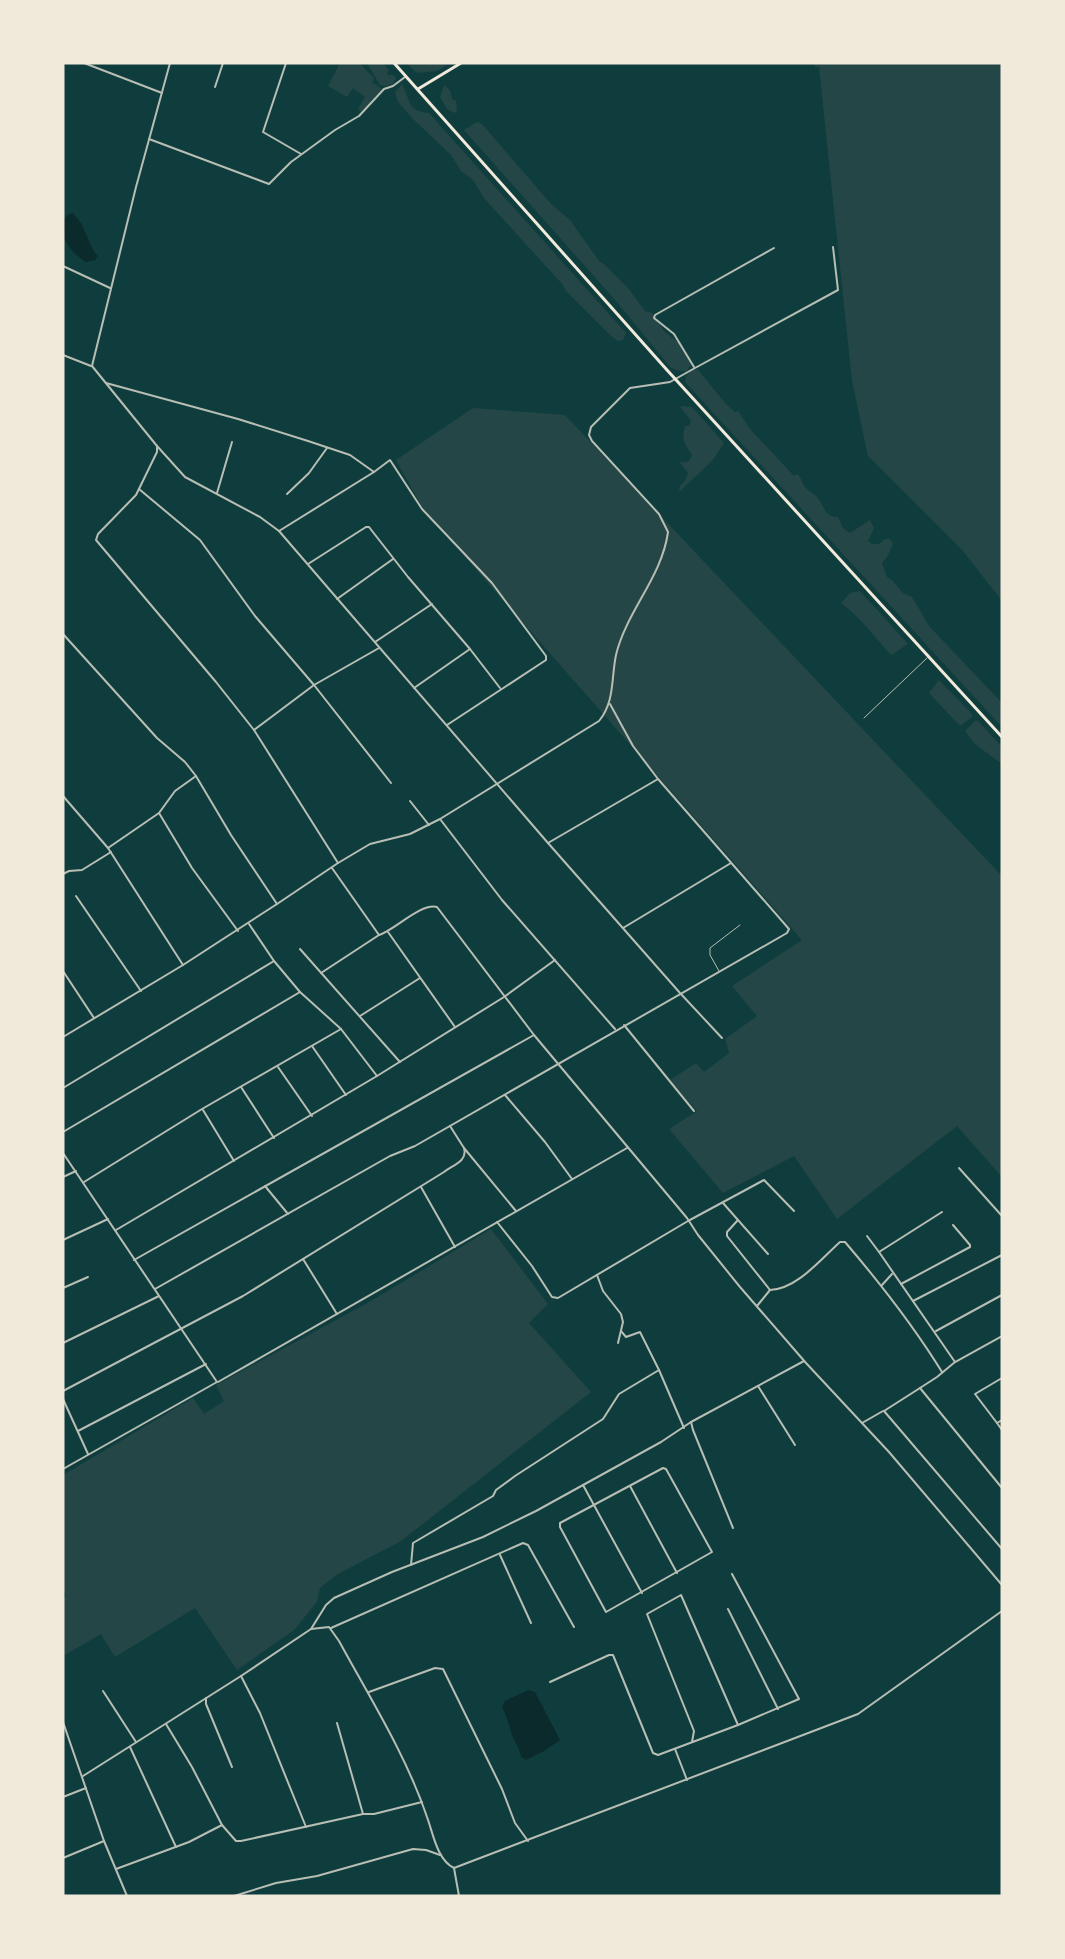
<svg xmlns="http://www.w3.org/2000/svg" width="1065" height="1959" viewBox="0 0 1065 1959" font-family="Manrope,sans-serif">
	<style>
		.green { fill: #244646 }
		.water { fill: #0a2a2b }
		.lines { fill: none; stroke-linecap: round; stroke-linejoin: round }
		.service { stroke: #b8beb3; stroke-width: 1 }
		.minor { stroke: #b8beb3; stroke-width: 2 }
		.tertiary { stroke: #b8beb3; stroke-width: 2 }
		.primary { stroke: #f1e9da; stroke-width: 3 }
		.trunk { stroke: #f1e9da; stroke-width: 3 }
	</style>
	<rect width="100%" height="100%" fill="#0f3d3e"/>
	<!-- green -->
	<g class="green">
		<path d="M340,63H359L374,78L372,82L382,89L361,112L358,109L365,97L353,88L347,97L328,86Z"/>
		<path d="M367,63H383L389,70L387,73L388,75H393L396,78L393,84L384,86L380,85Z"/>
		<path d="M406,63H449L437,71L417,73Z"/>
		<path d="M814,63H1002V601L963,551L868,456L852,381L819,67H815Z"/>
		<path d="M402,84C411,100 406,111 429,113L626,333L623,340L618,341L611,336L566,291L563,285L484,198L473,180L461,171L451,155L413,119L398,102L395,92Z"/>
		<path d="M444,85L450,90L452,99L456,101L457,111L455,113L447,109L440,97Z"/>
		<path d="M477,122L482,124L551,204L570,220L599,261L605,265L628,288L645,311L652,313L664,331L679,343L692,362L687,371H680L671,368L616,301L464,130Z"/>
		<path d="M693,369L698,370L726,404L735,412L738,411L750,429L794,476L797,474C803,479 801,482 805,487C808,491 813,493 817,497C825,505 823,517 838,517L843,528L850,533L870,520L874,528L868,541L872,544H879L885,539H890L893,544L887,557L882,563L887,577L892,580L903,593L912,597L929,626L1002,703V727L685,382L686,376Z"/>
		<path d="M680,406L692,407L724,443L712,461L679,492L680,486L685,481L688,473L679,461C685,464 690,462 692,455C685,443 681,442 685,426H689L691,421Z"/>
		<path d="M473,408L565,415L1002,876V1177L957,1126L837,1219L794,1156L723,1193L669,1129L697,1111L670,1080L696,1063L704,1072L729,1053L725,1039L757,1016L732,986L802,940L423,509L396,460Z"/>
		<path d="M860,591L908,644L891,655C874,636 861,618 841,603L850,593Z"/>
		<path d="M939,680L972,714V717L960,726L929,693Z"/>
		<path d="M975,721H978L1002,747V764L975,744L965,731Z"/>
		<path d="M491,1229L548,1304L529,1323L591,1392L401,1541L336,1575L320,1588L317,1602L294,1630L237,1670L195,1608L115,1657L101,1634L63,1656V1598L66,1596L63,1588V1475L193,1398L204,1414L224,1401L216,1385L371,1301Z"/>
	</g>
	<!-- water -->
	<g class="water">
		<path d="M73,213L81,223L94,252L98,256L95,260L86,262C70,252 55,234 67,215Z"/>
		<path d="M528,1690L535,1692L560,1740L544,1751L526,1760L521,1757C520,1749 515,1743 512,1735C509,1725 507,1716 502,1707L505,1701Z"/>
	</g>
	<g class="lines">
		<!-- service -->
		<g class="service">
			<path d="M864,718L927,658"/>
			<path d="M719,971L710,955V948L740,925"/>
		</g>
		<!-- minor -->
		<g class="minor">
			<path d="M84,63L162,93"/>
			<path d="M286,63L263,132L301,154"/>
			<path d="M215,87L223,63"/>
			<path d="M149,139L269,184L291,162L335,130L359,116L384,89L393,86L405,77"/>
			<path d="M694,367L674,334L654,318L655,315L774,248"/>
			<path d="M106,383L238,419L308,441L350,455L374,472"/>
			<path d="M157,446L185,477L260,517L279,531L548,843L680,993L722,1038"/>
			<path d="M139,489L200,540L255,616L314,685L391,783"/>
			<path d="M217,493L232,442"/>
			<path d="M287,494L309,473L327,448"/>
			<path d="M279,531L374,472L390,460L422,509L492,583L546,656V660L447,725"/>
			<path d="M308,564L366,527H369L408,577L470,649L500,688"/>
			<path d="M337,599L393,559"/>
			<path d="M375,642L432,604"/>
			<path d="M414,688L470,649"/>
			<path d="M254,730L314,685L379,648"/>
			<path d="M63,796L108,848L183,965"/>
			<path d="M410,801L429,825"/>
			<path d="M159,813L192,868L238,931"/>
			<path d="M440,819L502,900L615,1029"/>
			<path d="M548,843L658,779"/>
			<path d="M108,848L159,813L175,791L196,776"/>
			<path d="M338,863L370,844L410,834L440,819L599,721C615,701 611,679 616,655C626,612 662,577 668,532L659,514L592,441L589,435L591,427L630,388L670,382L695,368L838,290L833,247"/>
			<path d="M63,874L69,871L82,870L111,852"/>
			<path d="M76,896L141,991"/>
			<path d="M249,924L274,961L300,992L341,1029L377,1076"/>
			<path d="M623,928L731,863"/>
			<path d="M388,932L455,1027"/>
			<path d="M300,949L400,1062"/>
			<path d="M63,971L94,1018"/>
			<path d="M321,973L379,935"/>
			<path d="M360,1016L420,978"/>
			<path d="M624,1025L694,1111"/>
			<path d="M63,1037L183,965L277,904"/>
			<path d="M312,1046L346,1095"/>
			<path d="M278,1067L312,1116"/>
			<path d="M241,1087L274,1138"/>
			<path d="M63,1088L274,961"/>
			<path d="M505,1095L545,1142L572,1179"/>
			<path d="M203,1110L234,1161"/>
			<path d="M450,1126L464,1148L516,1211"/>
			<path d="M63,1132L300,992"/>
			<path d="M959,1168L1002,1216"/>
			<path d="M63,1177L76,1171"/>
			<path d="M84,1182L202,1109L341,1029"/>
			<path d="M265,1186L288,1214"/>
			<path d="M421,1187L455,1247"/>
			<path d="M723,1203L768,1254"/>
			<path d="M942,1212L879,1252L955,1362"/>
			<path d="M738,1220L727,1232V1236L770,1290C797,1289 821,1259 840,1242H845C880,1283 913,1325 942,1372"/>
			<path d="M497,1222L532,1266L552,1297L558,1298L688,1221L764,1180L794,1211"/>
			<path d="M116,1230L377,1076L504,997L555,960"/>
			<path d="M867,1236L879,1252"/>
			<path d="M63,1240L108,1219"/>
			<path d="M303,1259L337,1314"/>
			<path d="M134,1260L534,1035"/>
			<path d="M597,1275L603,1291L621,1314L623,1322L618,1343"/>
			<path d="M901,1284L970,1247V1245L953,1225"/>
			<path d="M882,1285L892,1274"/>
			<path d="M63,1288L88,1277"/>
			<path d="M155,1289L390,1156L415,1146L787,933L789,929L658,779L633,746L610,704"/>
			<path d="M913,1301L1002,1255"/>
			<path d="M757,1306L770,1290"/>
			<path d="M936,1331L1002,1295"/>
			<path d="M63,1343L159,1296"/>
			<path d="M659,1370L684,1428"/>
			<path d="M218,1382L627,1148"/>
			<path d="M758,1386L795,1445"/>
			<path d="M920,1388L937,1377L955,1362L1002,1336"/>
			<path d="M63,1391L243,1296L444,1172C453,1165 468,1161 464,1148"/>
			<path d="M63,1399L88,1454"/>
			<path d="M1002,1420L997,1423L1002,1430"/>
			<path d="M691,1422L693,1430L733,1528"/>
			<path d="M862,1423L883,1411"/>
			<path d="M997,1423L975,1394L1002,1378"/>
			<path d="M78,1431L206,1364"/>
			<path d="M663,1468L666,1469L712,1552L606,1612L560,1527V1523Z"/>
			<path d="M583,1485L642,1593"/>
			<path d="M630,1486L677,1573"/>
			<path d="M1002,1488L920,1388L884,1411L1002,1549"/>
			<path d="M500,1555L531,1623"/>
			<path d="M411,1565L413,1543L493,1496L496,1490L515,1476L603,1419L619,1394L659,1370L640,1332L626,1337L621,1331"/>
			<path d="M732,1574L799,1699L738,1725"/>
			<path d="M728,1609L778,1709"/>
			<path d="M331,1628L523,1543L528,1545L574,1627"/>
			<path d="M311,1629L326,1605L334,1598L392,1572L483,1537L536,1511L661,1442L691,1422L804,1361"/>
			<path d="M241,1676L260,1713L306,1827"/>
			<path d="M550,1682L609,1655H613L653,1753L658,1755L738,1725L681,1595L647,1614L694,1731L692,1742"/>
			<path d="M103,1691L136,1742"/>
			<path d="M369,1692L435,1668L443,1669L502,1789L515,1823L528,1841"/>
			<path d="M206,1698V1704L232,1767"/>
			<path d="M337,1723L363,1814"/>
			<path d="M166,1724L192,1767L222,1825L236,1841H241L363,1814H374L422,1802"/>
			<path d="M130,1747L176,1847"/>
			<path d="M675,1749L687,1780"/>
			<path d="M83,1776L241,1676L311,1629L329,1627L339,1641C370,1698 406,1755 427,1817C433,1833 437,1860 454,1868"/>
			<path d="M63,1797L86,1788"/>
			<path d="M63,1858L104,1841"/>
			<path d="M116,1869L189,1842L222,1825"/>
			<path d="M234,1896L276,1883L317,1876L413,1849L426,1850L440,1855"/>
		</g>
		<!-- tertiary -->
		<g class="tertiary">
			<path d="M63,266L110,288"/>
			<path d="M63,355L91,366"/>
			<path d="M92,366L136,187L170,63"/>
			<path d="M63,634L157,738L185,762L196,776L231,835L277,904L338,863L254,730L216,682L96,540L98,534L136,495L157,452V446L92,366"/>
			<path d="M332,868L379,935C395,930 420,903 437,907L534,1035L687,1218L698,1235L740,1287L806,1363L889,1452L1002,1585"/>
			<path d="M63,1153L217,1382L63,1469"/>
			<path d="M63,1722L104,1841L127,1896"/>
			<path d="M459,1896L454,1868L858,1714L1002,1611"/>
		</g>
		<!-- primary -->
		<path class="primary" d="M418,89L461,63"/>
		<!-- trunk -->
		<path class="trunk" d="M394,63L667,370L1002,737"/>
	</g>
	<!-- border -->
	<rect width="1065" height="1959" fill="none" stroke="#f1e9da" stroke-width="129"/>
</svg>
